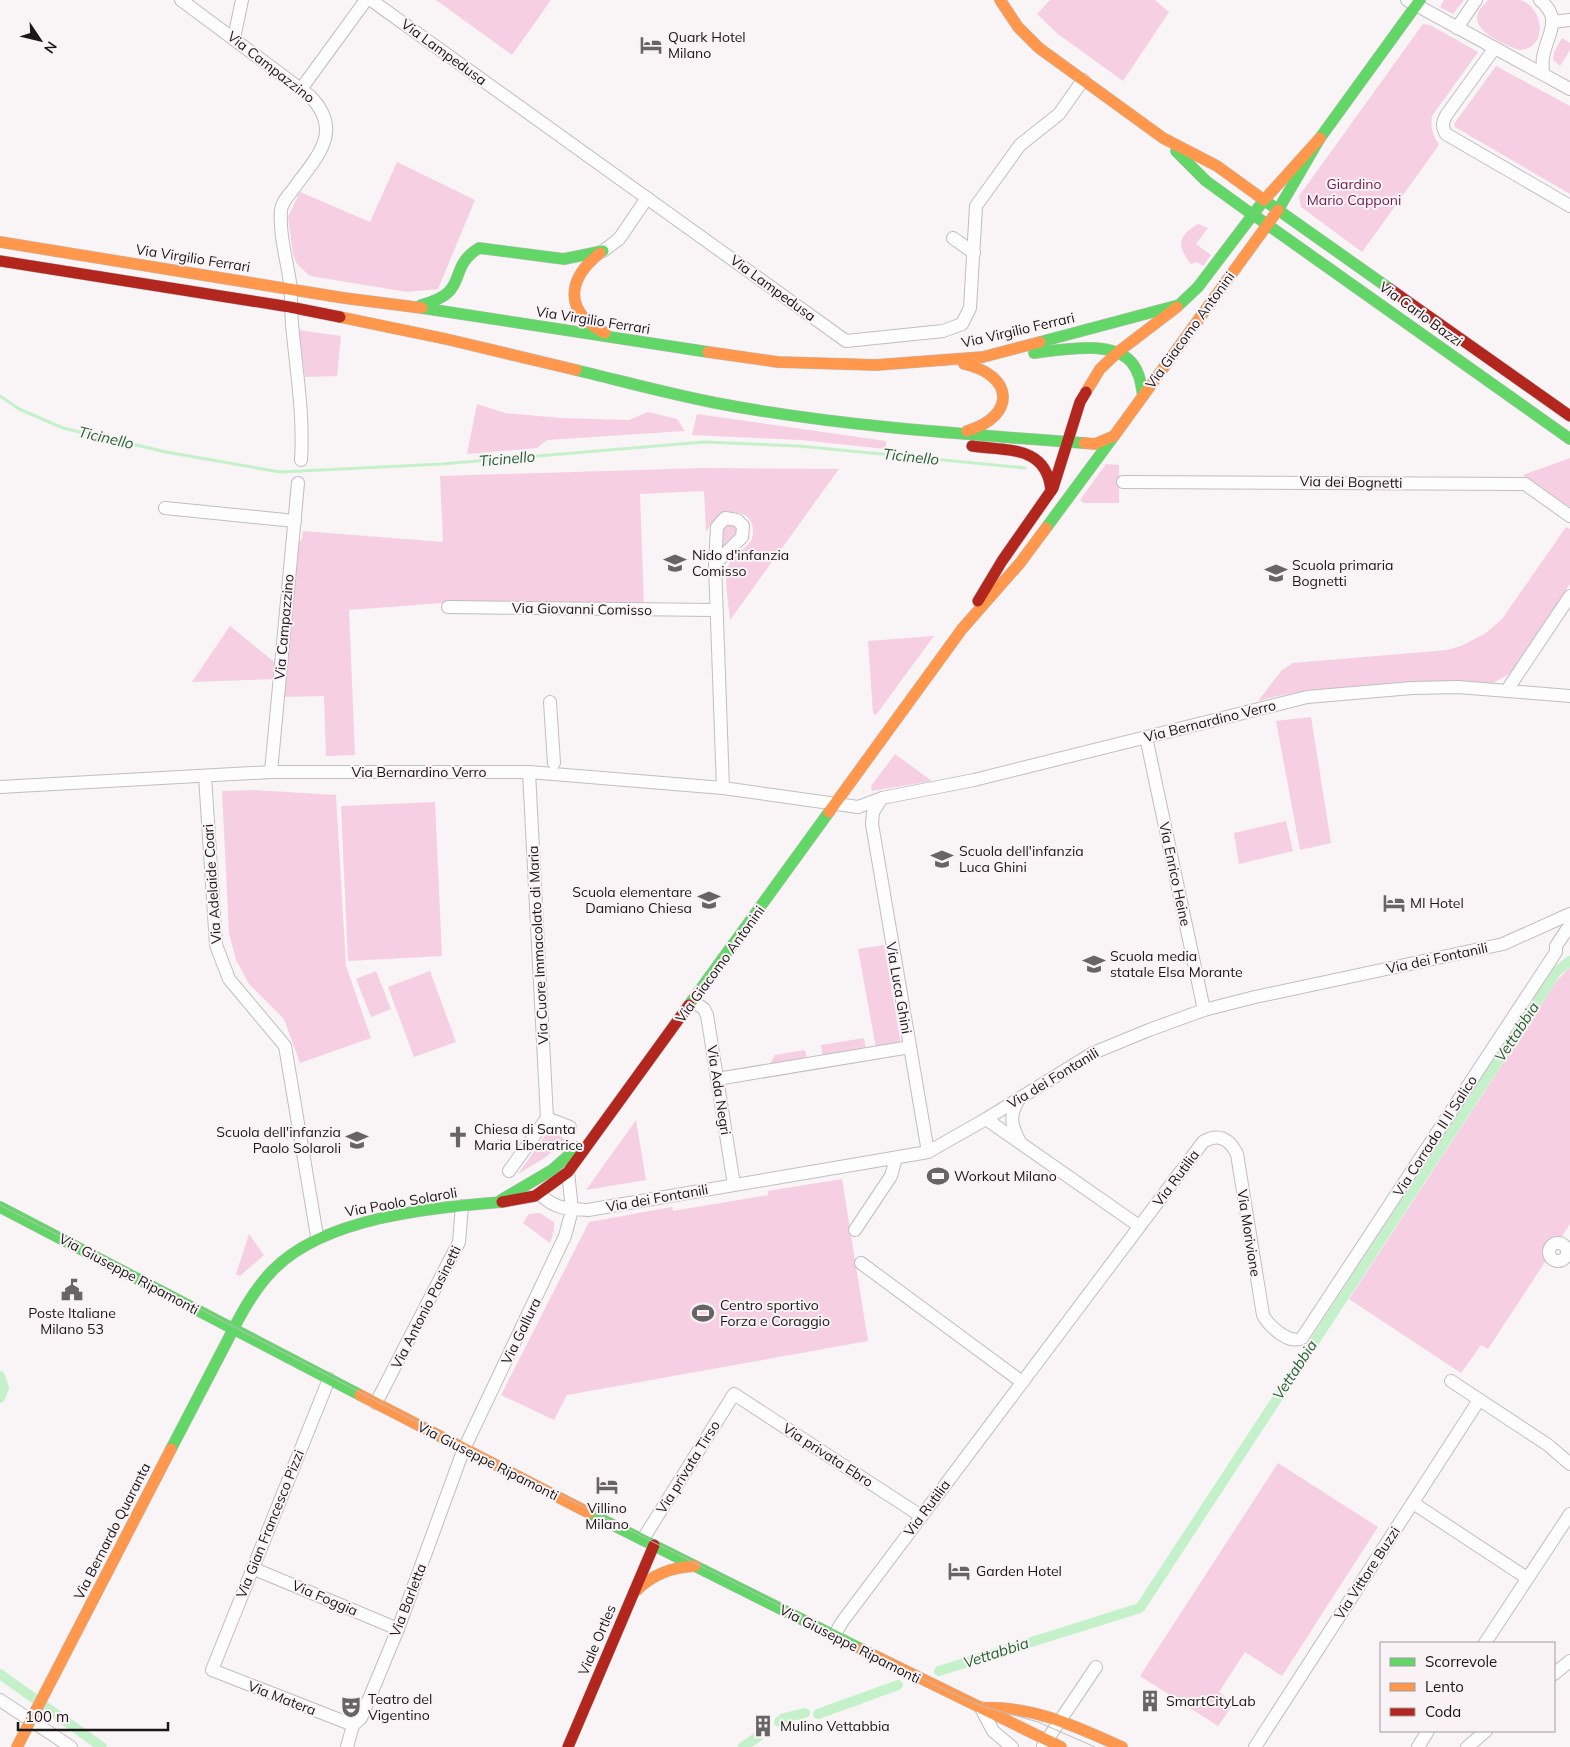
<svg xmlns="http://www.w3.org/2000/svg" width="1570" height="1747" viewBox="0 0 1570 1747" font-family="Mulish,sans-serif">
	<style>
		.green { fill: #f7cfe3 }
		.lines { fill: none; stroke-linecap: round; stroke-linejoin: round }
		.stream { stroke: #c4f1ca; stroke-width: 3 }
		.canal { stroke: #c4f1ca; stroke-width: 10 }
		.street-casing { stroke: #c1bec0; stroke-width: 14 }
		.fast-casing { stroke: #c1bec0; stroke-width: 12 }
		.slow-casing { stroke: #c1bec0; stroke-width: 12 }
		.jam-casing { stroke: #c1bec0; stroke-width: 12 }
		.street { stroke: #fefdfe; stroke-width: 12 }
		.fast { stroke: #63d668; stroke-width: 11 }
		.slow { stroke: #ff974d; stroke-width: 11 }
		.jam { stroke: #b3261e; stroke-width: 11 }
		.tram { stroke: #bebebe; stroke-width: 1 }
		.labels { text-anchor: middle; stroke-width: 4; stroke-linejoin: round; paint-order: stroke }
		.poi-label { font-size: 14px; fill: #191718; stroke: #faf3f6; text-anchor: start }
		.street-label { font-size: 14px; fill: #191718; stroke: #faf3f6 }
		.park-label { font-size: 14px; fill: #6e194e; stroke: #faf3f6 }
		.water-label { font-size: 15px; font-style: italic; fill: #226431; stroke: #faf3f6 }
	</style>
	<rect width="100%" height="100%" fill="#f9f4f6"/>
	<!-- green -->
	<g class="green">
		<path d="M436,0H551L512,55Z"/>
		<path d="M1050,0H1155L1169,12L1123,81L1058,34L1037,14Z"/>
		<path d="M1444,0H1464L1453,14L1440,7Z"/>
		<path d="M1488,0C1497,0 1511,0 1520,0C1544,7 1549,49 1519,50C1505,45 1471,31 1478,13C1480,8 1485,4 1488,0Z"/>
		<path d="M1423,24L1430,25L1478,52L1432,116C1430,127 1433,136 1439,145L1362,252L1301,207L1299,196Z"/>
		<path d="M1562,38L1570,43V50L1560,66L1553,60L1554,52Z"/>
		<path d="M1496,66L1570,106V194L1455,127L1454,124Z"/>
		<path d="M397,162L475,200L438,289L407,292L310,276L297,264L293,254L288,217L300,192L370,222Z"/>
		<path d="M1198,224L1208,228L1196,244L1211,255L1203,266L1197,262L1191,264C1176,245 1178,236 1198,224Z"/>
		<path d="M299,330L341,336L337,376L305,377Z"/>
		<path d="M477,404L505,413L560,418L629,420L648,412L677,419L685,431L547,440L537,448L467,454Z"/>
		<path d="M697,414L886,441V449L801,440L692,435Z"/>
		<path d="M1570,458V507L1523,475Z"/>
		<path d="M1106,464L1119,465V503H1084L1080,500Z"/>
		<path d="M703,468L839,469L730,620C729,603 722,578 730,562C736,550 753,548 753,532C753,504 718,508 706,532L704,491L640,494L644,606L443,603L349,610L355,755L326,756L324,696L282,697L297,545L302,539L303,531L443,542L440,476Z"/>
		<path d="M729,524L735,526L738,533L722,551L720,534Z"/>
		<path d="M1566,527L1570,529V584L1511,673L1493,683C1446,682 1400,684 1352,687C1320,690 1290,692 1258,701L1282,670L1293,663L1447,650L1461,646L1486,633L1502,619Z"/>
		<path d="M230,626L278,665L279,679L192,682Z"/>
		<path d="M934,636L876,715L873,713L868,641Z"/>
		<path d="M1311,717L1331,843L1300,850L1276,721Z"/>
		<path d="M895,754L932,781L872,791L871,786Z"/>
		<path d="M254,790L336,795L346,966L371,1038L300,1063L284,1019L249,984L236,960L229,933L222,791Z"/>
		<path d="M435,802L442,956L348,961L341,806Z"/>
		<path d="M1286,821L1293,851L1239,864L1234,833Z"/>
		<path d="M884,945L901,1044L876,1048L858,949Z"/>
		<path d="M1570,967V1224L1488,1349L1481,1345L1461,1373L1349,1299L1556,982Z"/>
		<path d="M376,971L391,1009L371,1017L356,979Z"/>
		<path d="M430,971L456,1042L414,1057L388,987Z"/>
		<path d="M864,1038L866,1050L823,1058L821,1045Z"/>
		<path d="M805,1050L807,1060L770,1064L775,1055Z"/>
		<path d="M636,1120L646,1180L586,1190Z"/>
		<path d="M550,1129L564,1139V1141L546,1157L518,1174Z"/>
		<path d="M842,1179L868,1341L567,1395L554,1420L501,1395L589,1222L672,1207L673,1211L768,1195V1191Z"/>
		<path d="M540,1213L554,1222V1233L551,1232L553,1235L550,1243L523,1223L529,1214Z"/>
		<path d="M249,1234L264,1255L240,1276L236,1274Z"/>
		<path d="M1278,1463L1378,1527L1282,1676L1245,1652L1219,1692L1234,1703L1218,1726L1140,1676Z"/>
	</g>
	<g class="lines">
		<!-- stream -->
		<path class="stream" d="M0,396L19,409L63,428L166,452L280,472L442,464L704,442L799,446L1025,468"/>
		<!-- canal -->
		<g class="canal">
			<path d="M0,1376L4,1388L0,1398"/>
			<path d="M939,1671L1140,1608L1557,971L1570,961"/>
			<path d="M0,1674L102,1747"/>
			<path d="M818,1714L898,1685"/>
			<path d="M779,1722L784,1718L805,1713"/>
			<path d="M743,1747L762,1734"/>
		</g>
		<!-- street casing -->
		<g class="street-casing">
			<g id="street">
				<path d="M181,0L310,96C346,133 314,159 292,191C287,197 282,202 281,210C279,237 288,263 291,290C291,301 291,312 292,324C296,369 304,414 301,460"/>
				<path d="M371,0L846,341L943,331L962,324L970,308L976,206L1020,145L1059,114L1083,80"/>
				<path d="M1407,0L1570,89"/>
				<path d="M1540,0C1564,20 1546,35 1543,58C1542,63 1543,69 1543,74"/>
				<path d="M1552,22L1570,20"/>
				<path d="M1457,28L1476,0"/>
				<path d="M234,38L242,0"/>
				<path d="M1494,49L1447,114C1443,121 1441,126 1446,134L1570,206"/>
				<path d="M301,89L366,0"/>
				<path d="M953,238L974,253"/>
				<path d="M603,251L619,239L647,198"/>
				<path d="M1123,482L1525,484L1570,516"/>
				<path d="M165,508L295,521"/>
				<path d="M725,518L737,520L743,526L742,537L715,564L717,527Z"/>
				<path d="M715,564L723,788"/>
				<path d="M448,607L715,610"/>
				<path d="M1507,690L1570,596"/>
				<path d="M550,702L554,763"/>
				<path d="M1146,737L1204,1010"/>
				<path d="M271,772L298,483"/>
				<path d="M529,772L547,1118"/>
				<path d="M205,776L216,945L229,979L285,1046L317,1236"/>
				<path d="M0,787L271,772H529L723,788L858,807"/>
				<path d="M882,798L873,812L872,824L928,1152"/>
				<path d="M858,807L882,798L974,780L1307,697L1412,688L1458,687L1570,696"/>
				<path d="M693,1001L704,1009L707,1015L734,1185"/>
				<path d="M717,1079L910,1047"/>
				<path d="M1019,1099C1009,1115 1011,1125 1019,1140"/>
				<path d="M547,1118L570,1127"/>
				<path d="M986,1119L1139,1226"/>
				<path d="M509,1171L547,1118"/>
				<path d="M541,1195C555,1209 568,1209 588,1210L928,1152L986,1119L1093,1053L1149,1030L1204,1010L1255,997L1503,944L1570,914"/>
				<path d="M855,1230L891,1176L896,1158"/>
				<circle cx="1558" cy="1252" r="9"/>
				<path d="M861,1263L1022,1382"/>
				<path d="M329,1379L212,1670L353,1725"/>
				<path d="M1451,1381L1548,1445L1570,1464"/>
				<path d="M376,1403L459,1242L462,1206"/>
				<path d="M1413,1503L1527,1578"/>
				<path d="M643,1539L734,1394L921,1516"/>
				<path d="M252,1568L398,1629"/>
				<path d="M834,1636L842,1622L1203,1142C1218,1133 1229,1138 1237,1154L1263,1315C1269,1326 1289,1345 1302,1338L1556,952V946L1570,925"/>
				<path d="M1485,1643L1570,1514"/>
				<path d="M1554,1674L1570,1661"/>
				<path d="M0,1700L71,1747"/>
				<path d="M981,1708L993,1731L1012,1747"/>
				<path d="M1043,1746L1096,1667"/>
				<path d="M347,1747L353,1725L361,1718L398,1629L463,1451L565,1236L572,1210L568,1172"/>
				<path d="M1255,1747L1479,1400"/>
				<path d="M1418,1747L1428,1731"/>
				<path d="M1467,1747L1486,1731"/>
			</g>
		</g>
		<!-- fast casing -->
		<g class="fast-casing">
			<g id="fast">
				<path d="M1176,151L1206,181L1253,215"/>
				<path d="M1278,210L1320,138L1420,0"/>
				<path d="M1258,218L1570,439"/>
				<path d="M421,305C472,292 445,269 479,248L564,259L603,251"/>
				<path d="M422,308L708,352"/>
				<path d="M1040,342L1179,305L1198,287L1264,200L1390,289"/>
				<path d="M1034,353C1060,350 1113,339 1132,363C1140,373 1141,384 1143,396"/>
				<path d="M576,370C622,381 669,394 716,403C837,426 961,434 1084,443"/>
				<path d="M1046,528L1114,436"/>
				<path d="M689,1005L829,812"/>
				<path d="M501,1200L552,1170L578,1147"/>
				<path d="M0,1207L360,1395"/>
				<path d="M171,1449C188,1416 205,1384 222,1351C236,1324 250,1294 272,1271C324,1217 430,1208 502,1202"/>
				<path d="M589,1513L861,1649"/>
			</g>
		</g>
		<!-- slow casing -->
		<g class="slow-casing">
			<g id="slow">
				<path d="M1000,0L1018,27L1039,48L1163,138L1217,166L1264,200L1320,138"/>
				<path d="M0,242L344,298L422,308"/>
				<path d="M600,253C566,280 564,312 605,333"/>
				<path d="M340,317L446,339L576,370"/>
				<path d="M708,352L778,362L876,365L983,357L1040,342"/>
				<path d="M964,364C1014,375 1017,416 967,431"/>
				<path d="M1086,392L1100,369L1118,352L1177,307"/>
				<path d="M1084,443L1095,444L1114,436L1278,210"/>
				<path d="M829,812L962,629L1020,563L1046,528"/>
				<path d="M360,1395L589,1513"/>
				<path d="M637,1590C653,1574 672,1567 695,1566"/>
				<path d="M861,1649L1061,1747"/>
				<path d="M984,1708C1034,1706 1077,1727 1122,1747"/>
				<path d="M17,1747L171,1449"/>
			</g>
		</g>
		<!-- jam casing -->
		<g class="jam-casing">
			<g id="jam">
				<path d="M0,261L290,307L340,317"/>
				<path d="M1390,289L1570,416"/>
				<path d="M972,446C1007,451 1047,445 1051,491"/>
				<path d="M978,601L1002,561L1053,488L1080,402L1086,392"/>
				<path d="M502,1202L535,1196L568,1172L689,1005"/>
				<path d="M568,1747L654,1545"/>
			</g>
		</g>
		<!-- street -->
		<use href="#street" class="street"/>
		<!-- fast -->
		<use href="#fast" class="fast"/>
		<!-- slow -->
		<use href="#slow" class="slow"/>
		<!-- jam -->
		<use href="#jam" class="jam"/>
		<!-- tram -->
		<path class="tram" d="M0,1205L465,1447L954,1694L982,1706L1038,1722L1095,1747"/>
	</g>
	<!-- icons -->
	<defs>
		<g id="hotel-bare" transform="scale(1.725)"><path d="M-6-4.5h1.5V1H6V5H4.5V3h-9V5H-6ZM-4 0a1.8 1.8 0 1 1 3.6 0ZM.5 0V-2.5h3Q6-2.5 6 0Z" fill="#676466" stroke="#faf3f6" stroke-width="2.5" paint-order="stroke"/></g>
		<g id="school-bare" transform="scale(1.725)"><path d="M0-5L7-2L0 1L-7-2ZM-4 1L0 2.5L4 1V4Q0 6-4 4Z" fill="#676466" stroke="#faf3f6" stroke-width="2.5" paint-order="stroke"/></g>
		<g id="church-bare" transform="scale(1.725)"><path d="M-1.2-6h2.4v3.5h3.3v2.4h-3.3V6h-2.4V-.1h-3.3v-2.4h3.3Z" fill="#676466" stroke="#faf3f6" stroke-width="2.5" paint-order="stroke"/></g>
		<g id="stadium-bare" transform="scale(1.725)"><path d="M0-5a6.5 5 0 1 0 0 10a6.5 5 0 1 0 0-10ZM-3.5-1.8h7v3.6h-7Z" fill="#676466" stroke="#faf3f6" stroke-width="2.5" paint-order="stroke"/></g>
		<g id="civic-bare" transform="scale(1.725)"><path d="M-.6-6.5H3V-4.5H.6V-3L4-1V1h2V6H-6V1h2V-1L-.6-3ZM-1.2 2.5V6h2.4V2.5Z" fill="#676466" stroke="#faf3f6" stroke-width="2.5" paint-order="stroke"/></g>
		<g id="building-bare" transform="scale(1.725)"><path d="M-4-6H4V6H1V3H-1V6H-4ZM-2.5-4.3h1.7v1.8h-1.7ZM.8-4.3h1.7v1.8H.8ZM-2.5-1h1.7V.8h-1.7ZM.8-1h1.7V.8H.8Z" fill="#676466" stroke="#faf3f6" stroke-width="2.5" paint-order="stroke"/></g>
		<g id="theatre-bare" transform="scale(1.725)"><path d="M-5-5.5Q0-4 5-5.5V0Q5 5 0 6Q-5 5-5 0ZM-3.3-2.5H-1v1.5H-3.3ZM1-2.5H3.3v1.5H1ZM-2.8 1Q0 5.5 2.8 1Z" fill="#676466" stroke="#faf3f6" stroke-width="2.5" paint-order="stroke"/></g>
	</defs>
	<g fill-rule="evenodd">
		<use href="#hotel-bare" x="651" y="45"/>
		<use href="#school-bare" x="675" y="563"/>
		<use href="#school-bare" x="1276" y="573"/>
		<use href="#school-bare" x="942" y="859"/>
		<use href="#school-bare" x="709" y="900"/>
		<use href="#hotel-bare" x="1394" y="903"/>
		<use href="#school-bare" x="1094" y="964"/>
		<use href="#church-bare" x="458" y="1137"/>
		<use href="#school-bare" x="357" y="1140"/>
		<use href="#stadium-bare" x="938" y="1176"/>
		<use href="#civic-bare" x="72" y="1290"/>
		<use href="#stadium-bare" x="703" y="1313"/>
		<use href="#hotel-bare" x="607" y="1485"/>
		<use href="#hotel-bare" x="959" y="1571"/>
		<use href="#building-bare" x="1150" y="1701"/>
		<use href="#theatre-bare" x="351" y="1707"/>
		<use href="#building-bare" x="763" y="1726"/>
	</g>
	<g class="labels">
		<!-- poi labels -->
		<g class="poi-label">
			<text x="668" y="42">Quark Hotel<tspan x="668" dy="16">Milano</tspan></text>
			<text x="692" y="560">Nido d'infanzia<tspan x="692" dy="16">Comisso</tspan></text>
			<text x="1292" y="570">Scuola primaria<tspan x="1292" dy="16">Bognetti</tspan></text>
			<text x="959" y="856">Scuola dell'infanzia<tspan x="959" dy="16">Luca Ghini</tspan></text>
			<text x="692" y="897" text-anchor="end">Scuola elementare<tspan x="692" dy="16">Damiano Chiesa</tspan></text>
			<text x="1410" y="908">MI Hotel</text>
			<text x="1110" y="961">Scuola media<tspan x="1110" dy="16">statale Elsa Morante</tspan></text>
			<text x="474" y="1134">Chiesa di Santa<tspan x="474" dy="16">Maria Liberatrice</tspan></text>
			<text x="341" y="1137" text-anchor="end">Scuola dell'infanzia<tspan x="341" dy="16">Paolo Solaroli</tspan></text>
			<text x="954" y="1181">Workout Milano</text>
			<text x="720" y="1310">Centro sportivo<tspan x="720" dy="16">Forza e Coraggio</tspan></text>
			<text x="72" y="1318" text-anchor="middle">Poste Italiane<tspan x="72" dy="16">Milano 53</tspan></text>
			<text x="607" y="1513" text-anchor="middle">Villino<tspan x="607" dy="16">Milano</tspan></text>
			<text x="976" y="1576">Garden Hotel</text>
			<text x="368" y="1704">Teatro del<tspan x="368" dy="16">Vigentino</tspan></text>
			<text x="1166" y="1706">SmartCityLab</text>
			<text x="780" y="1731">Mulino Vettabbia</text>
		</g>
		<!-- street labels -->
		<g class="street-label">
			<text transform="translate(444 52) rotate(36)" y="5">Via Lampedusa</text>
			<text transform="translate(271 67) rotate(38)" y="5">Via Campazzino</text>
			<text transform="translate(193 258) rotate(9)" y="5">Via Virgilio Ferrari</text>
			<text transform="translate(773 288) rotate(36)" y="5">Via Lampedusa</text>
			<text transform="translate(1421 314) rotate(36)" y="5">Via Carlo Bazzi</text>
			<text transform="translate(593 320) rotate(9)" y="5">Via Virgilio Ferrari</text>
			<text transform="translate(1018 330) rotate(-13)" y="5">Via Virgilio Ferrari</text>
			<text transform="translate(1190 330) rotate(-54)" y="5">Via Giacomo Antonini</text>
			<text transform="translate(1351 482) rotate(1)" y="5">Via dei Bognetti</text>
			<text transform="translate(582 609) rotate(1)" y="5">Via Giovanni Comisso</text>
			<text transform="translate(284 627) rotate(-85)" y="5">Via Campazzino</text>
			<text transform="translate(1210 721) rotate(-14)" y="5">Via Bernardino Verro</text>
			<text x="419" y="777">Via Bernardino Verro</text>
			<text transform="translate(1175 874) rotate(78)" y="5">Via Enrico Heine</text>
			<text transform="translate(212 884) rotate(-94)" y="5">Via Adelaide Coari</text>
			<text transform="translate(538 945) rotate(-93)" y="5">Via Cuore Immacolato di Maria</text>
			<text transform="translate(1437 958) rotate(-12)" y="5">Via dei Fontanili</text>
			<text transform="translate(720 964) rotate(-54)" y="5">Via Giacomo Antonini</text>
			<text transform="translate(899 988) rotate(80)" y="5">Via Luca Ghini</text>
			<text transform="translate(1053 1078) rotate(-31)" y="5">Via dei Fontanili</text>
			<text transform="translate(719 1090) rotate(81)" y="5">Via Ada Negri</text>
			<text transform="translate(1435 1136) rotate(-57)" y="5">Via Corrado II Il Salico</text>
			<text transform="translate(1176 1178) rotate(-53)" y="5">Via Rutilia</text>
			<text transform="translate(657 1198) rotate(-10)" y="5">Via dei Fontanili</text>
			<text transform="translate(401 1202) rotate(-10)" y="5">Via Paolo Solaroli</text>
			<text transform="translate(1249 1233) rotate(81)" y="5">Via Morivione</text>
			<text transform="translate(129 1274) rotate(28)" y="5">Via Giuseppe Ripamonti</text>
			<text transform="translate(426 1307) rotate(-63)" y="5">Via Antonio Pasinetti</text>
			<text transform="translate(521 1331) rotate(-64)" y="5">Via Gallura</text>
			<text transform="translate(828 1455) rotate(33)" y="5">Via privata Ebro</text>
			<text transform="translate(488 1461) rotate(27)" y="5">Via Giuseppe Ripamonti</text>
			<text transform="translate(688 1467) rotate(-58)" y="5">Via privata Tirso</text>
			<text transform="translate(927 1508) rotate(-53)" y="5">Via Rutilia</text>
			<text transform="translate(270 1524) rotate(-68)" y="5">Via Gian Francesco Pizzi</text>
			<text transform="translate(112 1531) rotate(-63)" y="5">Via Bernardo Quaranta</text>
			<text transform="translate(1367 1573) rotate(-57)" y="5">Via Vittore Buzzi</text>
			<text transform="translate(325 1598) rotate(23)" y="5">Via Foggia</text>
			<text transform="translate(408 1600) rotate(-69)" y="5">Via Barletta</text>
			<text transform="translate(597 1640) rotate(-67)" y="5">Viale Ortles</text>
			<text transform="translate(850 1644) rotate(27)" y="5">Via Giuseppe Ripamonti</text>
			<text transform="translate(282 1698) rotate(21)" y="5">Via Matera</text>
		</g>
		<!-- park labels -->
		<g class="park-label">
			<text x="1354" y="189">Giardino<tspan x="1354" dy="16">Mario Capponi</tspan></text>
		</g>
		<!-- water labels -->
		<g class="water-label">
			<text transform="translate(106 438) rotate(13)" y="5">Ticinello</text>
			<text transform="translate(911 457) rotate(6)" y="5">Ticinello</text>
			<text transform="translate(507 459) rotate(-5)" y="5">Ticinello</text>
			<text transform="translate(1517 1032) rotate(-57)" y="5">Vettabbia</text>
			<text transform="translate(1295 1370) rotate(-57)" y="5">Vettabbia</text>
			<text transform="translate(996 1653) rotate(-18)" y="5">Vettabbia</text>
		</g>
	</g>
	<!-- legend -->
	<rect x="1380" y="1642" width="175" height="90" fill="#faf3f6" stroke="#a09b9d"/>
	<rect x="1390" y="1658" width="25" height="8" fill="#63d668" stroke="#a09b9d"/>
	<text x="1425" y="1667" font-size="15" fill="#191718">Scorrevole</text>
	<rect x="1390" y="1683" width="25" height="8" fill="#ff974d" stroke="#a09b9d"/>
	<text x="1425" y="1692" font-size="15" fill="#191718">Lento</text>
	<rect x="1390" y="1708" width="25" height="8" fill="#b3261e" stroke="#a09b9d"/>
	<text x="1425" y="1717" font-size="15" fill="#191718">Coda</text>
	<!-- north arrow -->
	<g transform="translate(40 40) rotate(125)" stroke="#faf3f6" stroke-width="4" paint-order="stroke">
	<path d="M0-4L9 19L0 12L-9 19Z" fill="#191718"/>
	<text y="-8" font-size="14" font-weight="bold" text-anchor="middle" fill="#191718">N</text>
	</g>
	<!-- scale -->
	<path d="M18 1722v8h150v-8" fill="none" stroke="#191718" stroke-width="2.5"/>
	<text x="25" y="1722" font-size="15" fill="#191718" stroke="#faf3f6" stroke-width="4" paint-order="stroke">100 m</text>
</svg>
